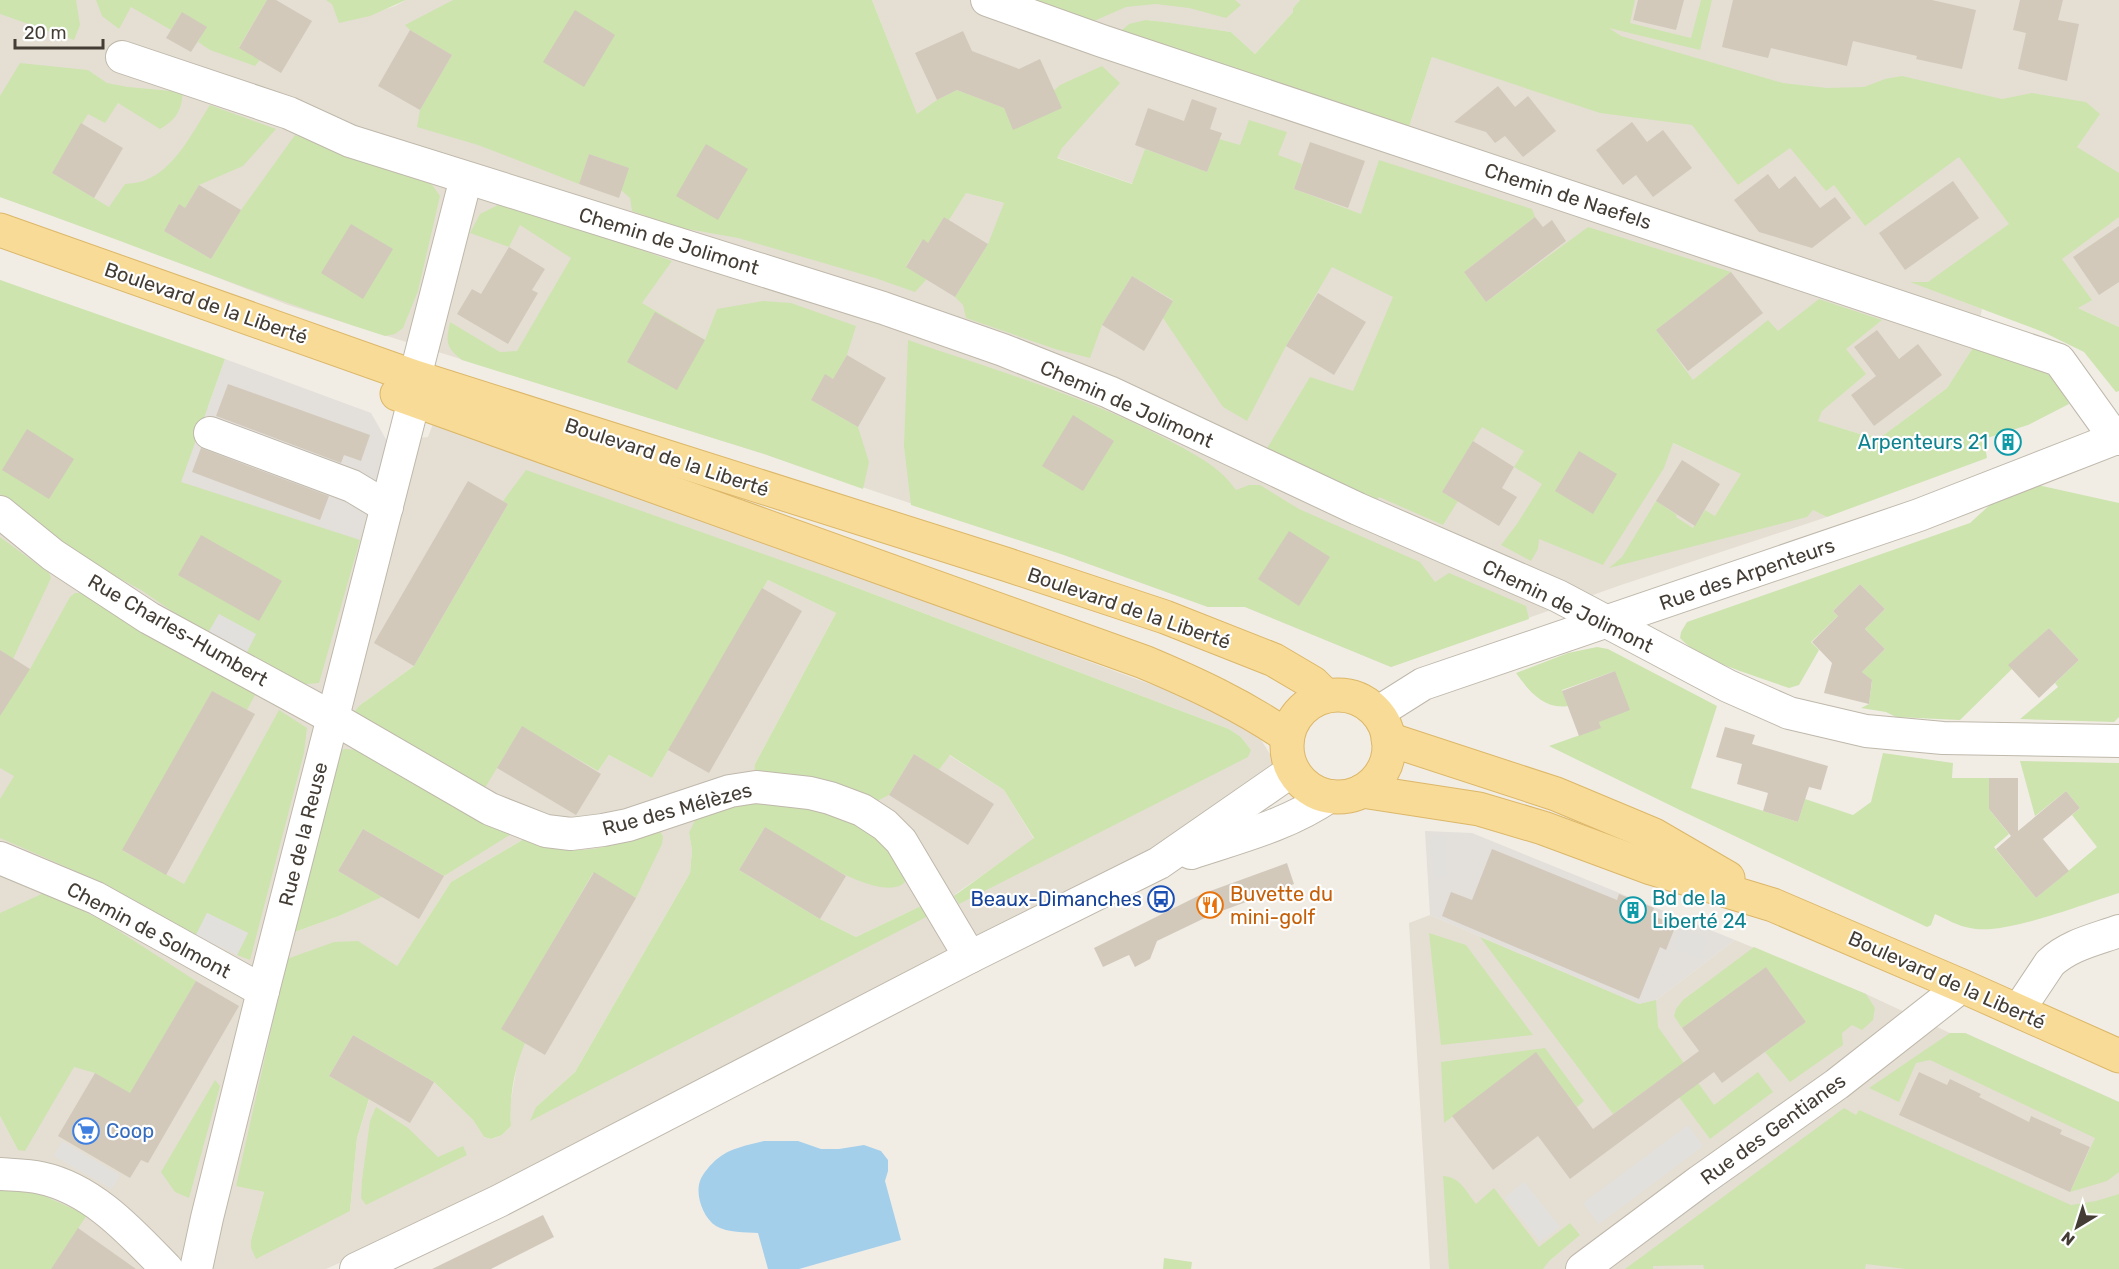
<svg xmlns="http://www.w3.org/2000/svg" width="2119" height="1269" viewBox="0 0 2119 1269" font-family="Rubik,sans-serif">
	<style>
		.residential { fill: #e5dfd3; fill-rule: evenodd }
		.industrial { fill: #e3dfda }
		.green { fill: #cde4af }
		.parking { fill: #e2e0dd }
		.water { fill: #a4cfeb }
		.building { fill: #d2c9bb }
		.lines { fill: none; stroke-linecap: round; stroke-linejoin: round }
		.minor-casing { stroke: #bfb8ab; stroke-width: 34 }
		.major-casing { stroke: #dcb768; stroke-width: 35 }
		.minor { stroke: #fff; stroke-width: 32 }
		.major { stroke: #f8db97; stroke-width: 33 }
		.labels { text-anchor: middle; stroke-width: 4.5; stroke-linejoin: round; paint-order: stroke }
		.street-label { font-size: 20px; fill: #433d35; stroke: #fff }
		.culture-label { font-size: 20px; fill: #0d838f; stroke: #fff; text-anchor: end }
		.food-label { font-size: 20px; fill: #c56008; stroke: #fff; text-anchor: start }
		.transit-label { font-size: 20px; fill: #164399; stroke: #fff; text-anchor: end }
		.shop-label { font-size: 20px; fill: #366cbe; stroke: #fff; text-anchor: start }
	</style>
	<rect width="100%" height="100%" fill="#f1ede5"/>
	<!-- residential -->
	<g class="residential">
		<path d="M0,0H350L359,18L395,6L406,0H571L934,184L1120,235L1133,184L1021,145L917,115L872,0H1300L1293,8V12L1255,54L1231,32L1146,20L1409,127L1432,57L1498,0H2119V327L2078,308L1912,282L1982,309L1974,346L1947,388L1881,437L1860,434L1485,322L1650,433L1751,478L1827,517L1621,585L1391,667L1245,607H1208L1061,554L761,453L288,305L128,243L0,197Z"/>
		<path d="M0,280L108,319L359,540L387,441L428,437L434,421L1226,712L1258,735L1287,781L482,1199L326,1269H0V1116L18,1150L0,980ZM504,501L831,578L1229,729L1241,737L1251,750L954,895L1034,839L1004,790L949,755L939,770L914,754L889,795L755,764L836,613L768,580L652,778L609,755L598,771L522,726L497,768L360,705L414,666L508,504ZM358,750L452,870L444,876L363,829L338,871L381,897L339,916L292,933ZM855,819L765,827L739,870L820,919L856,937L921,906L536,1107L575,1072L690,873L692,850L689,833ZM524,839L543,847L582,852L619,844L594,872L501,1029L524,1043L518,1059L510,1106L511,1126L502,1135L491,1139L484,1137L473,1120L434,1082L353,1035L329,1076L369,1100L357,1138L350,1211L251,1240L264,1192L236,1185L397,966L451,882Z"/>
		<path d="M1430,915L1639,1004L1656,1000L1735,940L1866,994L1950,1033H1965L2119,1102V1269H1430L1409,923Z"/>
	</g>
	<!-- industrial -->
	<g class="industrial">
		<path d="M225,359L371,413L387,441L360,540L181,482Z"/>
		<path d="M1425,831L1472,833L1735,940L1656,1000L1639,1004L1430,915Z"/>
	</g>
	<!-- green -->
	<g class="green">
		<path d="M0,0H76L80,25L74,40L0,14Z"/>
		<path d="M96,0H267L239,47L260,60L255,66L210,50L198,42L206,27L182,12L171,30L131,7L119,29L102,16Z"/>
		<path d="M326,0H406L370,16L339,23L332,4Z"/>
		<path d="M453,0H872L917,114L937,100L957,90L1004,108L1013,129L1060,85L1102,66L1120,83L1062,148L1057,158L1132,184L1145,149L1207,172L1219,139L1240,145L1249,120L1287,132L1278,155L1302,164L1294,189L1361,214L1379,160L1532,209L1535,217L1464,272L1486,302L1588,227L1731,272L1656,330L1693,380L1768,320L1778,331L1819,299L1882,320L1846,349L1866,374L1822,411L1818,421L1860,434L1881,437L1947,388L1974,346L2055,377L2069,404L2028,425L1984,439L1987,458L1827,517L1813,510L1807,517L1609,568L1622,557L1656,501L1677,515L1676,517L1693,528L1705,510L1715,516L1741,474L1673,443L1664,468L1603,565L1539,539L1538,549L1531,561L1501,545L1517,524L1542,484L1514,467L1524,451L1482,427L1442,492L1458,501L1443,525L1379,497L1372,505L1263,455L1310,377L1353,391L1393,297L1332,267L1286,346L1247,421L1223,407L1163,318L1173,300L1132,276L1102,325L1090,358L1055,349L966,318L963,305L955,297L988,244L1004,203L966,193L949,220L944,217L928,243L922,240L906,266L927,279L915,292L875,278L738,238L676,227L632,211L630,198L621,190L628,168L589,154L579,184L478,145L417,127L420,110L452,55L410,30L405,25Z"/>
		<path d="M1037,0H1235L1241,5L1226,18L1189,8L1156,4L1126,7L1094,21L1034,3Z"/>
		<path d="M1300,0H1635L1630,23L1691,38L1701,0H1712L1700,50L1609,28L1621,36L1783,83L1827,88L1864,87L1885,79L1902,76L2002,99L2032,93L2086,102L2100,114L2077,147L2119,173V217L2062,259L2092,300L2078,308L2119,327V391L2116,392L2084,352L2043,332L1910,282H1928L2009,224L1959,157L1865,226L1834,185L1826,191L1790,148L1738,185L1692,125L1600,113L1432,57L1409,127L1116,35L1129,24L1146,20L1164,22L1231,32L1255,54L1293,12V8Z"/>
		<path d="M20,63L88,70L107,83L128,87L183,92C181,111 177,119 160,129L118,103L105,123L88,114L52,173L109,207L125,184C131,183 138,183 143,181C175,170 193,131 210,105L276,129L243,166L199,185L185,208L179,205L164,231L211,259L241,210L295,135L424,179L433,186L440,196L418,291L403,328L395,334L385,336C255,294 129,243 0,197V96Z"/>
		<path d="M500,204L516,205L672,261L642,303L705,340L717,309L763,301L791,303L856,326L847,355L833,379L825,375L811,400L858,427L869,462L863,489L761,453L462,360C445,347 446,341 450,322L500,352L517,351L571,258L520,225L509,247L470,233L480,214Z"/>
		<path d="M0,280L225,359L181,482L360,540L319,683L295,685L245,656L219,614L207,635L141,590L78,556L0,494Z"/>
		<path d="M908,340C997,371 1089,397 1172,442C1197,456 1219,466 1236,490L1249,485H1260L1299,509L1420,562L1435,582L1449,573L1526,606L1529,619L1391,667L1245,607H1208L1061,554L911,505L904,446Z"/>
		<path d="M526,470L831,578L1229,729L1241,737L1251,750L1248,757L959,904L954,896L1034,838L1004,790L950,755L939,770L914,754L889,795L873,803L754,776L755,764L836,613L768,580L652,778L609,755L598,771L522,727L483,791L351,716L360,705L414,666L508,504L503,501Z"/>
		<path d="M2029,483L2119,503V717L2114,722L2020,719L2058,687L2055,683L2079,660L2049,628L2009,665L2012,669L1960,720L1896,717L1886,712L1861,708L1869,704L1872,681L1862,672L1885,649L1865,629L1885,609L1860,584L1833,611L1838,616L1811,642L1819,650L1799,685L1789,688C1759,677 1700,661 1680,638L1681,632L1687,622L1970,523L2003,493Z"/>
		<path d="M0,537L49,573L51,578L13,659L0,650Z"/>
		<path d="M75,593H80L256,693L247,710L212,691L123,851L184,884L279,710L307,728L304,753L250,960L237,955L248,933L207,913L196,935L105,884L0,838V799L14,776L0,768V708L30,669L70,597Z"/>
		<path d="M1597,647L1608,649L1717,706L1691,788L1798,822L1805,799L1853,815L1871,802L1883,753L1953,763L1952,778H1989V809L2009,834L1994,847L2036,898L2097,847L2072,815L2080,808L2066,791L2035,816L2020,761L2119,763V893C2083,904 2004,936 1970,928C1958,926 1946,919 1935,914L1931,925L1927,927L1684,812L1549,746L1600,728L1599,722L1615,671L1562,690L1568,706C1544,710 1528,690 1516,673L1568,653Z"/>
		<path d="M344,749L358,750L511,834L444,876L363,829L338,871L382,897L339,916L292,933L335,755Z"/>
		<path d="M758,800L810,801L855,819L898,853L909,877C908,877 904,883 903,884C875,903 790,843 765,827L739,870L820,919L856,937L921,906L936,912L530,1121L536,1107L575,1072L690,873L692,850L689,833L695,820L707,813Z"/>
		<path d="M659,829L663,837L662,844L636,898L593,873L502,1029L525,1043C514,1069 509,1098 511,1126L502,1135L491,1139L484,1137L473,1120L434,1082L353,1035L329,1076L369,1099L357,1138L350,1211L256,1259L251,1248V1240L264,1192L236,1186L287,959L334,942L358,941L397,966L451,882L524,839C575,861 611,847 659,829Z"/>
		<path d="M46,892L105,922L196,981L130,1094L95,1073L74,1067L25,1151L18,1150L0,1116V913Z"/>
		<path d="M1429,933L1466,945L1533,1035L1441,1045Z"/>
		<path d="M1480,937L1639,1004L1656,1000L1658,1027L1714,1105L1758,1072L1773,1092L1710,1139L1664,1077L1613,1114Z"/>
		<path d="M1754,947L1866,994L1875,1008L1873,1020L1862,1030L1852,1025L1842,1033L1843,1045L1790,1082L1765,1052L1806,1022L1766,967L1682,1028L1674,1016L1676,1009L1683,1000Z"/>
		<path d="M1950,1033H1965L2119,1102V1172L2107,1181L2070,1192L2095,1138L1930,1060L1916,1063L1899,1102L1869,1088Z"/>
		<path d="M1545,1048L1584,1101L1577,1107L1536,1053L1444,1123L1441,1062Z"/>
		<path d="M215,1080L220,1086L189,1198L175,1192L161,1172Z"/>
		<path d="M376,1107L408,1128L438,1157L463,1146L467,1155L366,1205L361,1198L362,1180L370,1121Z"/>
		<path d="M1844,1108L1856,1115L1859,1110L2071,1205L2096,1201L2119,1194V1269H1906L1866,1264L1865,1269H1704L1703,1265L1653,1266V1269H1625Z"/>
		<path d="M1443,1176C1460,1177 1466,1191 1476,1204L1494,1188L1539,1247L1570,1223L1580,1235L1549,1261L1543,1269H1449Z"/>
		<path d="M0,1187L42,1195L87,1215L51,1269H0Z"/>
		<path d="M1164,1258L1192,1262L1191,1269H1163Z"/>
	</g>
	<!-- parking -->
	<g class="parking">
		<path d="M219,614L256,634L245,656L207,635Z"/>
		<path d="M1445,834L1447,878H1434L1432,835Z"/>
		<path d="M207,913L248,933L237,955L196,935Z"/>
		<path d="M1681,928L1708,939L1701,959L1673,949Z"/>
		<path d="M1688,1125L1703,1146L1599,1224L1583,1203Z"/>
		<path d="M1777,1134L1783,1142L1636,1250L1631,1243Z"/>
		<path d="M62,1141L120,1175L112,1189L54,1156Z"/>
		<path d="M1524,1182L1560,1227L1540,1242L1505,1198Z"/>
	</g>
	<!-- water -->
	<path class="water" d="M764,1141H798L821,1149H839L864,1145L881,1151L888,1160V1171L885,1181L901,1240L799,1269H768L758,1233C745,1232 728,1233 716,1226C703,1218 695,1195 700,1181C702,1174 712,1163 717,1159C730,1148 748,1145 764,1141Z"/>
	<!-- building -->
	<g class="building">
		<path d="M267,0H276L312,21L281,73L239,48Z"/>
		<path d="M1638,0H1684L1676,30L1633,20Z"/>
		<path d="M1733,0H1932L1976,10L1962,69L1916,59L1917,56L1853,41L1847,66L1771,48L1768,58L1722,47Z"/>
		<path d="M2020,0H2063L2058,20L2079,24L2067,81L2018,69L2026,33L2013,30Z"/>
		<path d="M575,10L615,35L584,87L543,62Z"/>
		<path d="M182,12L207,27L191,52L166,38Z"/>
		<path d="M410,30L452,55L420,110L378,86Z"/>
		<path d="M963,31L972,51L1019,69L1040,59L1062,108L1013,130L1004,108L957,90L937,100L915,53Z"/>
		<path d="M1498,86L1515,107L1528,96L1556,131L1523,157L1505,136L1495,143L1486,132L1454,122Z"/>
		<path d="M1192,99L1217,108L1210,129L1222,133L1207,172L1135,145L1148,108L1184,121Z"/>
		<path d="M1632,122L1647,142L1663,130L1692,168L1653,197L1636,175L1623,185L1596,150Z"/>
		<path d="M81,123L123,148L94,198L52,173Z"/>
		<path d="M1310,142L1365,161L1348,208L1294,189Z"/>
		<path d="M706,144L748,169L718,220L676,196Z"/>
		<path d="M589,154L629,168L619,198L579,184Z"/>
		<path d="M1768,174L1779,189L1795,176L1820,208L1835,197L1851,218L1812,248L1759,232L1734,200Z"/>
		<path d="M1953,181L1979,218L1905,270L1879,233Z"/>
		<path d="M199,185L241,210L211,259L164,231L179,204L185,208Z"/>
		<path d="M944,217L988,244L955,297L906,267L923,239L928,243Z"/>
		<path d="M1535,217L1543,227L1552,220L1566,241L1486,302L1464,272Z"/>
		<path d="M351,224L393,249L363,299L321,273Z"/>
		<path d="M2119,226V282L2099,295L2073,257Z"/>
		<path d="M509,247L545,269L532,290L538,293L508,344L457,314L472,289L481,294Z"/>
		<path d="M1731,272L1763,313L1688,371L1656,330Z"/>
		<path d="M1132,276L1173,301L1144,351L1102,325Z"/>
		<path d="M1318,293L1366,322L1334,375L1286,346Z"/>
		<path d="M655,312L705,340L677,390L627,362Z"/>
		<path d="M1877,330L1899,359L1918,344L1942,375L1874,426L1851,395L1876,376L1854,347Z"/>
		<path d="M847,355L886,378L858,427L811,400L825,374L833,379Z"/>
		<path d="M228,384L370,435L361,461L344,455L341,463L216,416Z"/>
		<path d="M1073,415L1114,441L1083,491L1042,466Z"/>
		<path d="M27,429L74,459L49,499L2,470Z"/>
		<path d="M1473,441L1514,467L1502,488L1517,497L1499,526L1442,492Z"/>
		<path d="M201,448L329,496L320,520L192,472Z"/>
		<path d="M1579,451L1617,474L1593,514L1555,491Z"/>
		<path d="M1682,460L1720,484L1695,526L1656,501Z"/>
		<path d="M468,481L508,504L414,666L374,643Z"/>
		<path d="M1289,531L1330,557L1299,606L1258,579Z"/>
		<path d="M201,535L282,581L259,621L178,575Z"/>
		<path d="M1860,584L1885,609L1865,629L1885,649L1862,672L1872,680L1869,704L1824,693L1832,663L1812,642L1838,616L1833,611Z"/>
		<path d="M762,588L802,611L709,773L668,750Z"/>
		<path d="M2049,628L2079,660L2039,698L2008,665Z"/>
		<path d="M0,650L30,669L0,716Z"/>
		<path d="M1615,671L1630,710L1599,722L1601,728L1579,736L1562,691Z"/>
		<path d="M212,691L255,714L166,875L122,850Z"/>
		<path d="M522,726L601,774L576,815L497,768Z"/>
		<path d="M1725,727L1755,735L1752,744L1828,766L1821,790L1809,787L1798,822L1763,811L1768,793L1737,784L1742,764L1716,757Z"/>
		<path d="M914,754L994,804L968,845L889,795Z"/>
		<path d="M1989,778H2018V831L2066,791L2080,808L2043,839L2069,871L2036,898L1996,849L2011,836L1989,809Z"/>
		<path d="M765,827L846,876L820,919L739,870Z"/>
		<path d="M363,829L444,876L419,919L338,871Z"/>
		<path d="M1492,849L1617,900L1619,894L1654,908L1651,915L1676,925L1666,950L1660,947L1639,999L1442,916L1451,892L1472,900Z"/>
		<path d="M1287,863L1294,884L1211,915L1157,941L1150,959L1135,967L1129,955L1103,967L1094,948L1202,894Z"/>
		<path d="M594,872L636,898L545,1055L501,1029Z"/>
		<path d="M1766,967L1806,1022L1722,1083L1714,1072L1570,1179L1538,1136L1493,1170L1452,1116L1536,1052L1593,1129L1699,1051L1682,1028Z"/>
		<path d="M196,981L239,1006L148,1163L141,1160L130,1178L58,1136L95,1073L130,1093Z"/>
		<path d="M353,1035L434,1082L410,1123L329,1076Z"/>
		<path d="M1919,1072L1947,1085L1950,1079L1981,1094L1979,1097L2029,1122L2031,1116L2062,1130L2060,1134L2090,1147L2070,1192L1899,1115Z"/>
		<path d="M543,1215L554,1237L491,1269H432Z"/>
		<path d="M78,1228L136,1269H51Z"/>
	</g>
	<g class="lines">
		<!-- minor casing -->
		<g class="minor-casing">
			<g id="minor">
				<path d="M987,0L1102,41L2059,360L2115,438L2119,439"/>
				<path d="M122,57L289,113L350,141L883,308L1003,350L1109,392L1358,509L1558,596L1728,686L1789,713L1866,731L1943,738L2119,741"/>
				<path d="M415,377L466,178"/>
				<path d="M210,433L352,486L387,507"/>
				<path d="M0,512L53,555L149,618L333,718L490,809L546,831L571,834L603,830L628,825L730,791L756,787L810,793L830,798L862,810L885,825L901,841L970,957"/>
				<path d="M1377,713L1423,684L1919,515L2119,437"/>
				<path d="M1191,853C1239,837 1288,825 1330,796"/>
				<path d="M0,858L96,898L263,991"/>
				<path d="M2018,1011L2050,963C2069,945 2094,940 2119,931"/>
				<path d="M0,1174C14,1175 28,1175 41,1178C93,1189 132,1233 167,1269"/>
				<path d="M196,1269L207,1218L263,991L414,400"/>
				<path d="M356,1269L499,1201L970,957L1159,863L1293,770"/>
				<path d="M1582,1269L1700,1181L1837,1084L1962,986"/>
			</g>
		</g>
		<!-- major casing -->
		<g class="major-casing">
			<g id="major">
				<path d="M0,230L415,377L1005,564L1165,617L1274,660L1313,683L1326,696"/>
				<path d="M397,394L1144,662C1194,683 1242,705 1287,736"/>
				<circle cx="1338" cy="746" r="51"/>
				<path d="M1388,739L1556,794L1654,835L1728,878"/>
				<path d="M1362,791L1479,809L1543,828L1651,868L1773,905L1962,986L2119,1056"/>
			</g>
		</g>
		<!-- minor -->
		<use href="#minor" class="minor"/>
		<!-- major -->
		<use href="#major" class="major"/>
	</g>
	<!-- icons -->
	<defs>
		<g id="building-ring" transform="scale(1.35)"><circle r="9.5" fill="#fff" stroke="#0f9aa8" stroke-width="1.5"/><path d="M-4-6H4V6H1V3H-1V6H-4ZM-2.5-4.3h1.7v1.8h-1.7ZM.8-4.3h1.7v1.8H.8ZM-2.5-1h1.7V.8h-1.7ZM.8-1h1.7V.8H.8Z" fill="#0f9aa8"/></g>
		<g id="bus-ring" transform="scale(1.35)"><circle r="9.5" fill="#fff" stroke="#1a4fb4" stroke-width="1.5"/><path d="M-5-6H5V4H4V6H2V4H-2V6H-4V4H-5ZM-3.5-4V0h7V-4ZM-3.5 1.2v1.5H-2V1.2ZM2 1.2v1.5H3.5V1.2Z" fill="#1a4fb4"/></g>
		<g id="restaurant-ring" transform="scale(1.35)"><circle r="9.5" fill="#fff" stroke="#e8710a" stroke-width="1.5"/><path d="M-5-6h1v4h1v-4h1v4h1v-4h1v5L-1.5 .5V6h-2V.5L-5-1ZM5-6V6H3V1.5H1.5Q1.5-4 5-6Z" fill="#e8710a"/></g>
		<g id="supermarket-ring" transform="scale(1.35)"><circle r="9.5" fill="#fff" stroke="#3f7fe0" stroke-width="1.5"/><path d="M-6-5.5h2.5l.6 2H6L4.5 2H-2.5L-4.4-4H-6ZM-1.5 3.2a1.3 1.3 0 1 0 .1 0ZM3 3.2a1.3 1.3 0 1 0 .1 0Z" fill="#3f7fe0"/></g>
	</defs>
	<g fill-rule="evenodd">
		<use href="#building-ring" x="2008" y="442"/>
		<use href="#bus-ring" x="1161" y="899"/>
		<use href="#restaurant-ring" x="1210" y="905"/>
		<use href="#building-ring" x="1633" y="910"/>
		<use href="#supermarket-ring" x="86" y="1131"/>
	</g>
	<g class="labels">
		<!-- street labels -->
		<g class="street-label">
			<text transform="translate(1568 196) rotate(18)" y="7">Chemin de Naefels</text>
			<text transform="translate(669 241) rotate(17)" y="7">Chemin de Jolimont</text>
			<text transform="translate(206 303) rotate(19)" y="7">Boulevard de la Liberté</text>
			<text transform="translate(1127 404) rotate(24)" y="7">Chemin de Jolimont</text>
			<text transform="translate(667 457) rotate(18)" y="7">Boulevard de la Liberté</text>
			<text transform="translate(1747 574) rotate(-19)" y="7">Rue des Arpenteurs</text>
			<text transform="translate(1568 606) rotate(26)" y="7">Chemin de Jolimont</text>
			<text transform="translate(1129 608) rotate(19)" y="7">Boulevard de la Liberté</text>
			<text transform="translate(178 630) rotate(30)" y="7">Rue Charles-Humbert</text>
			<text transform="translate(677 809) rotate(-15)" y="7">Rue des Mélèzes</text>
			<text transform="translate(303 834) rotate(-76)" y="7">Rue de la Reuse</text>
			<text transform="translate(149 930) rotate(28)" y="7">Chemin de Solmont</text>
			<text transform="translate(1947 980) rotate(24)" y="7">Boulevard de la Liberté</text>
			<text transform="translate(1773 1129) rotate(-36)" y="7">Rue des Gentianes</text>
		</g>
		<!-- culture labels -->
		<g class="culture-label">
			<text x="1988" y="449">Arpenteurs 21</text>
			<text x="1652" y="905" text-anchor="start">Bd de la<tspan x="1652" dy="23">Liberté 24</tspan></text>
		</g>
		<!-- food labels -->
		<g class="food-label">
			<text x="1230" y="901">Buvette du<tspan x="1230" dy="23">mini-golf</tspan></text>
		</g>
		<!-- transit labels -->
		<g class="transit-label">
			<text x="1142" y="906">Beaux-Dimanches</text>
		</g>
		<!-- shop labels -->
		<g class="shop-label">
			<text x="106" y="1138">Coop</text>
		</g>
	</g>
	<!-- north arrow -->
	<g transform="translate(2077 1227) rotate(218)" stroke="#ffffff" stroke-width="4.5" paint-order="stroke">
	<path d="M0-4.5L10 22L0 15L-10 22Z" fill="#433d35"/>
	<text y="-9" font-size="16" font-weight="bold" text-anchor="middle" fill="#433d35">N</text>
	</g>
	<!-- scale -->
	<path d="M15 39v9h88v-9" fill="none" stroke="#433d35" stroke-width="3"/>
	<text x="24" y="39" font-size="18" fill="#433d35" stroke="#ffffff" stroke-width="4.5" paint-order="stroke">20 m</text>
</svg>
